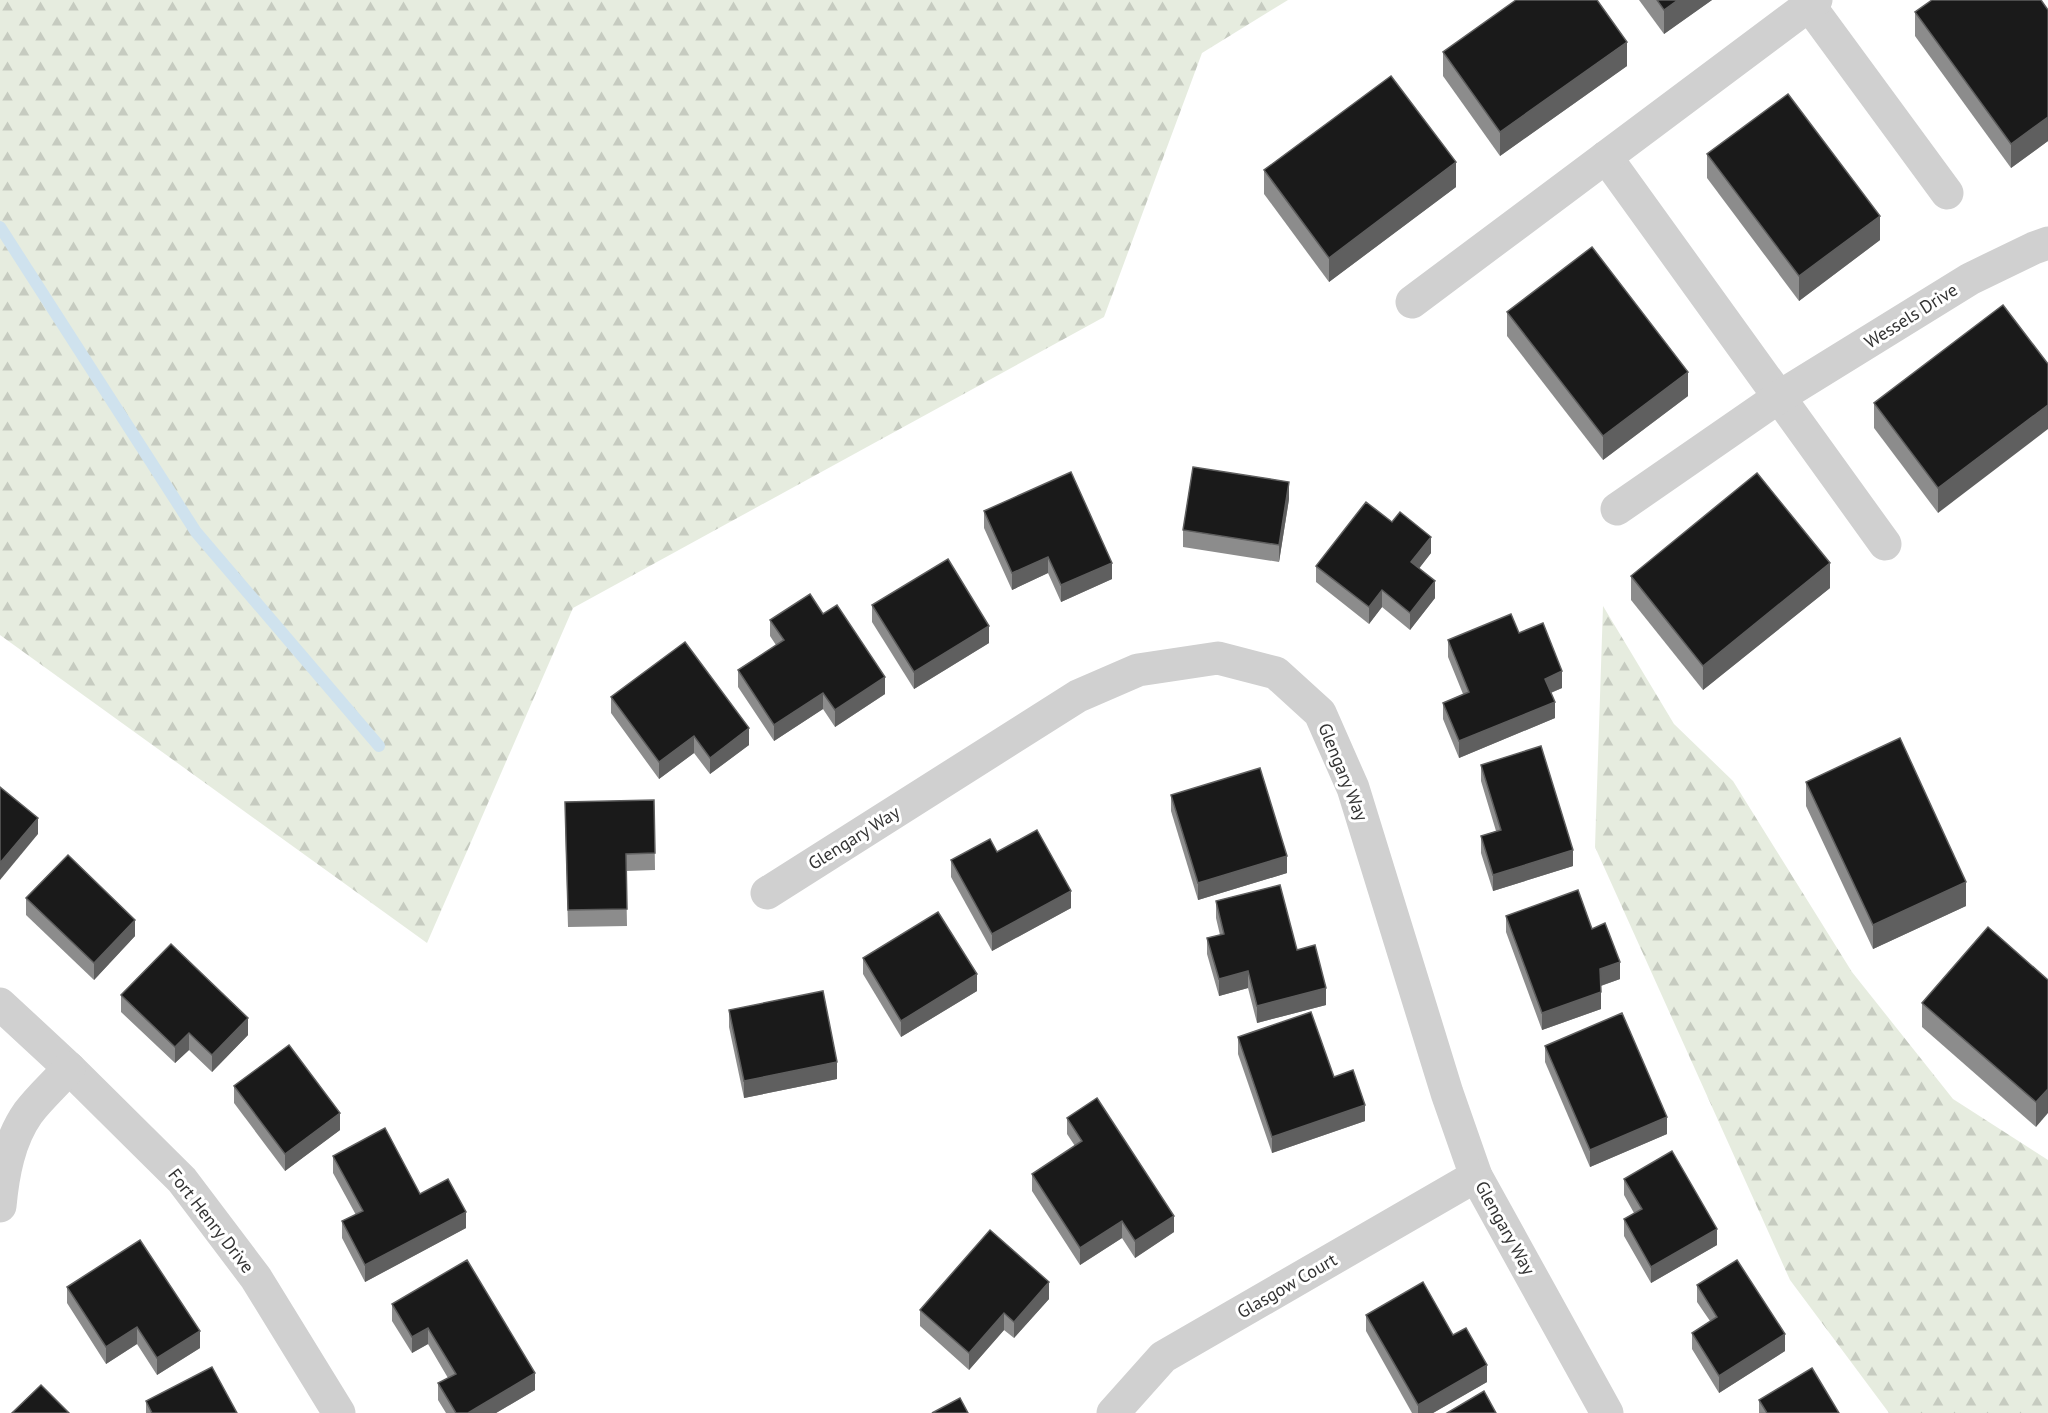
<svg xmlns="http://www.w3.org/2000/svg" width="2048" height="1413" viewBox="0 0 2048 1413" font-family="'PT Sans',sans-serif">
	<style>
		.forest { fill: url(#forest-firs) }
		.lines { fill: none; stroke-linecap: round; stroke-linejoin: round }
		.stream { stroke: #cfe2ee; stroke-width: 12 }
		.minor { stroke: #d0d0d0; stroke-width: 33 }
		.wall { fill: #8c8c8c }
		.shaded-wall { fill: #5f5f5f }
		.building { fill: #1a1a1a; stroke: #5f5f5f; stroke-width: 1.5 }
		.labels { text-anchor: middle; stroke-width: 6; stroke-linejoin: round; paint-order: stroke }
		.street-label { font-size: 18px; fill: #333; stroke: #fff }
	</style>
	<defs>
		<pattern id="forest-firs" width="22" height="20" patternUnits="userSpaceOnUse" patternTransform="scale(1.5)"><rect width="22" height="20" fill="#e6ecdf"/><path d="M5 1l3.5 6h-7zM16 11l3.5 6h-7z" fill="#c6cbc0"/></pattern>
	</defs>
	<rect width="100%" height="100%" fill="#fff"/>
	<!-- forest -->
	<g class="forest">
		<path d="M0,0H1288L1202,53L1104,317L573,608L427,943L0,635Z"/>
		<path d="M1603,606L1674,724L1733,781L1852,972L1953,1099L2048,1160V1413H1889L1790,1280L1595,847Z"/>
	</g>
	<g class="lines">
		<!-- stream -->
		<path class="stream" d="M0,227L196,532L379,746"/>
		<!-- minor -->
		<g class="minor">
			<path d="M1809,5L1947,193"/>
			<path d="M1606,157L1885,544"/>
			<path d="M1412,302L1816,0"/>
			<path d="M1617,509L1779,397L1970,279L2034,248L2048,243"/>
			<path d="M767,893L1078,696L1138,670L1218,658L1276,673L1320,713L1353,788L1447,1093L1476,1176L1607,1413"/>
			<path d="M0,1004L69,1068L182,1180L256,1278L339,1413"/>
			<path d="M0,1206C3,1174 9,1140 28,1113C40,1097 56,1083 69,1068"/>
			<path d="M1113,1413L1163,1357L1476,1176"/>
		</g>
	</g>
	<!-- wall -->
	<g class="wall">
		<path d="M1639,0H1712L1664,34Z"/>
		<path d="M2048,10V141L2011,168L1915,36V12Z"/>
		<path d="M1443,52L1627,66L1500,156L1443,76Z"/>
		<path d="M1707,154L1880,240L1799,301L1707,178Z"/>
		<path d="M1264,170L1456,187L1329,282L1264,194Z"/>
		<path d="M2003,305L1938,513L1874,428V403Z"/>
		<path d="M1507,312L1688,396L1603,460L1507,336Z"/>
		<path d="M1289,499L1279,562L1183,547V530Z"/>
		<path d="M984,511L1112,579L1061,602L1048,573L1012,590L984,528Z"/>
		<path d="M1431,553L1419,568L1435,598L1410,630L1382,607L1369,624L1316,582V566Z"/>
		<path d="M1631,576L1830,588L1703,690L1631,600Z"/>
		<path d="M872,605L989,643L914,689L872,622Z"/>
		<path d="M823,614L885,694L835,727L823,709L774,741L738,687V670L776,645L770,636V620Z"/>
		<path d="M1519,633L1562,688L1551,693L1555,718L1459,758L1443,719V703L1463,694L1448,657V640Z"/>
		<path d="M611,697L749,745L710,774L694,753L659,779L611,713Z"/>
		<path d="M1481,765L1573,866L1493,891L1481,853V836L1496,831L1481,781Z"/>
		<path d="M1806,782L1966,906L1873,949L1806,806Z"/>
		<path d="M1171,795L1287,873L1198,900L1171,811Z"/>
		<path d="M654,800L655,870L626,871L627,926L568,927L565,819Z"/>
		<path d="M997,852L1071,908L992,951L951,877V860Z"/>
		<path d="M26,898L135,936L94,980L26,915Z"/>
		<path d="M1216,901L1297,950L1326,1005L1257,1023L1248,988L1219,996L1207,954V938L1220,935L1216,918Z"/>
		<path d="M1506,916L1592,929L1620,979L1601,986V1009L1542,1030L1506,932Z"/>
		<path d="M863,958L977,991L901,1037L863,974Z"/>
		<path d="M2048,980L2036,1127L1922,1027V1003Z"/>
		<path d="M121,995L248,1035L212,1072L189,1050L175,1063L121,1012Z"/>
		<path d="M729,1010L837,1079L744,1098L729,1027Z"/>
		<path d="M1238,1037L1334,1077L1365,1121L1272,1153L1238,1054Z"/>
		<path d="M1545,1046L1667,1134L1590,1167L1545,1062Z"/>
		<path d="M234,1086L340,1130L285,1171L234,1103Z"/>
		<path d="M1067,1118L1174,1232L1135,1258L1122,1238L1080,1265L1032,1191V1174L1075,1146L1067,1134Z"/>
		<path d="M333,1156L420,1194L466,1228L365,1282L342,1238V1221L356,1215L333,1173Z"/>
		<path d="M1624,1179L1717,1245L1651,1283L1624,1236V1219L1634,1213L1624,1195Z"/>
		<path d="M1697,1285L1785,1351L1719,1393L1692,1349V1333L1710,1321L1697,1302Z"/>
		<path d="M67,1287L200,1348L157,1375L137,1344L106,1364L67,1303Z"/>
		<path d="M1049,1299L1014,1338L1004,1330L969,1370L920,1326V1310Z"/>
		<path d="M392,1304L535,1390L496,1413H446L438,1400V1383L448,1378L428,1344L412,1353L392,1321Z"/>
		<path d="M1366,1315L1453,1335L1487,1382L1433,1413H1412L1366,1331Z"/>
		<path d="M1759,1400L1839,1413H1759Z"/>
		<path d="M146,1401L237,1413H146Z"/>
	</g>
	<!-- shaded-wall -->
	<g class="shaded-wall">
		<path d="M1678,0H1712L1664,34V10Z"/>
		<path d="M1627,42V66L1500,156V132Z"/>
		<path d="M2048,117V141L2011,168V144Z"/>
		<path d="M1456,162V187L1329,282V258Z"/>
		<path d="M1880,216V240L1799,301V276Z"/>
		<path d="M1688,372V396L1603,460V436Z"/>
		<path d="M2048,405V429L1938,513V488Z"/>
		<path d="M1289,482V499L1279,562V545Z"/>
		<path d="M1431,537V553L1411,579V562Z"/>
		<path d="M1048,557V573L1012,590V573Z"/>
		<path d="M1112,563V579L1061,602V585Z"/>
		<path d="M1830,563V588L1703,690V666Z"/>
		<path d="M1435,581V598L1410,630V613Z"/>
		<path d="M1382,590V607L1369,624V607Z"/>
		<path d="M989,626V643L914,689V672Z"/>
		<path d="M1562,671V688L1545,695V679Z"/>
		<path d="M885,677V694L835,727V710Z"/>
		<path d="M823,693V709L774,741V725Z"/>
		<path d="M1555,702V718L1459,758V741Z"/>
		<path d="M749,728V745L710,774V758Z"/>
		<path d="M694,736V753L659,779V762Z"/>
		<path d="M38,818V834L0,880V863Z"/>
		<path d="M1573,850V866L1493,891V875Z"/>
		<path d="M1287,856V873L1198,900V883Z"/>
		<path d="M1966,882V906L1873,949V925Z"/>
		<path d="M1071,891V908L992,951V934Z"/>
		<path d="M135,920V936L94,980V963Z"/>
		<path d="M1620,962V979L1600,986V969Z"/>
		<path d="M1248,971V988L1219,996V979Z"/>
		<path d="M977,974V991L901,1037V1021Z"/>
		<path d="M1326,988V1005L1257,1023V1006Z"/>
		<path d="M1601,992V1009L1542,1030V1013Z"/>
		<path d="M248,1018V1035L212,1072V1055Z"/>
		<path d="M189,1033V1050L175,1063V1047Z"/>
		<path d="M837,1062V1079L744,1098V1081Z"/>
		<path d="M2048,1089V1113L2036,1127V1102Z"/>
		<path d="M1365,1105V1121L1272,1153V1137Z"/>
		<path d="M340,1113V1130L285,1171V1154Z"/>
		<path d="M1667,1117V1134L1590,1167V1150Z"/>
		<path d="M466,1212V1228L365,1282V1265Z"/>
		<path d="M1174,1216V1232L1135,1258V1241Z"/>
		<path d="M1122,1221V1238L1080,1265V1248Z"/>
		<path d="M1717,1229V1245L1651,1283V1267Z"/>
		<path d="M1049,1282V1299L1014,1338V1322Z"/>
		<path d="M1004,1313V1330L969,1370V1353Z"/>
		<path d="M137,1327V1344L106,1364V1347Z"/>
		<path d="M428,1328V1344L412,1353V1337Z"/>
		<path d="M200,1331V1348L157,1375V1358Z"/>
		<path d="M1785,1334V1351L1719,1393V1376Z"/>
		<path d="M1487,1365V1382L1433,1413H1418V1405Z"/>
		<path d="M535,1373V1390L496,1413H468Z"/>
	</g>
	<!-- building -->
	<g class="building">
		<path d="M1516,0H1597L1627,42L1500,132L1443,52Z"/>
		<path d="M1657,0H1678L1664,10Z"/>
		<path d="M1932,0H2041L2048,10V117L2011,144L1915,12Z"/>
		<path d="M1391,76L1456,162L1329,258L1264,170Z"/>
		<path d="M1788,94L1880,216L1799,276L1707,154Z"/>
		<path d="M1592,247L1688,372L1603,436L1507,312Z"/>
		<path d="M2003,305L2048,364V405L1938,488L1874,403Z"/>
		<path d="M1193,467L1289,482L1279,545L1183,530Z"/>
		<path d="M1071,472L1112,563L1061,585L1048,557L1012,573L984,511Z"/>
		<path d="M1757,473L1830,563L1703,666L1631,576Z"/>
		<path d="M1366,502L1392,522L1400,512L1431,537L1411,562L1435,581L1410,613L1382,590L1369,607L1316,566Z"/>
		<path d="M948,559L989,626L914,672L872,605Z"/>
		<path d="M810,594L823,614L837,605L885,677L835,710L823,693L774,725L738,670L784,640L770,620Z"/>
		<path d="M1511,614L1519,633L1543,623L1562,671L1545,679L1555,702L1459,741L1443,703L1469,692L1448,640Z"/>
		<path d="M685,642L749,728L710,758L694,736L659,762L611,697Z"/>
		<path d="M1900,738L1966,882L1873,925L1806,782Z"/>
		<path d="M1541,746L1573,850L1493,875L1481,836L1501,830L1481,765Z"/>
		<path d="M1260,768L1287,856L1198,883L1171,795Z"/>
		<path d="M0,787L38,818L0,863Z"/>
		<path d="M654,800L655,853L626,854L627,909L568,910L565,802Z"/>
		<path d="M1037,830L1071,891L992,934L951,860L990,839L997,852Z"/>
		<path d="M68,855L135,920L94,963L26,898Z"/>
		<path d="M1280,885L1297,950L1315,945L1326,988L1257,1006L1248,971L1219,979L1207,938L1224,934L1216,901Z"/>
		<path d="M1578,890L1592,929L1605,923L1620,962L1600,969L1601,992L1542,1013L1506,916Z"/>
		<path d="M938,912L977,974L901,1021L863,958Z"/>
		<path d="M1988,927L2048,980V1089L2036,1102L1922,1003Z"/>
		<path d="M171,944L248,1018L212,1055L189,1033L175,1047L121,995Z"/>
		<path d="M823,991L837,1062L744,1081L729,1010Z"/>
		<path d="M1311,1012L1334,1077L1353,1070L1365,1105L1272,1137L1238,1037Z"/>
		<path d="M1622,1013L1667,1117L1590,1150L1545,1046Z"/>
		<path d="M289,1045L340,1113L285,1154L234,1086Z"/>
		<path d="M1097,1098L1174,1216L1135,1241L1122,1221L1080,1248L1032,1174L1082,1141L1067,1118Z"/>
		<path d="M385,1128L420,1194L448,1179L466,1212L365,1265L342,1221L363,1211L333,1156Z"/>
		<path d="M1672,1151L1717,1229L1651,1267L1624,1219L1642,1209L1624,1179Z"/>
		<path d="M990,1230L1049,1282L1014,1322L1004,1313L969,1353L920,1310Z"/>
		<path d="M140,1240L200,1331L157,1358L137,1327L106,1347L67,1287Z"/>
		<path d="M467,1260L535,1373L468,1413H456L438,1383L456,1374L428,1328L412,1337L392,1304Z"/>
		<path d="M1737,1260L1785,1334L1719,1376L1692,1333L1717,1317L1697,1285Z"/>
		<path d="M1423,1282L1453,1335L1466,1328L1487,1365L1418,1405L1366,1315Z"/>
		<path d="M212,1367L237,1413H152L146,1401Z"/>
		<path d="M1812,1368L1839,1413H1767L1759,1400Z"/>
		<path d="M41,1385L69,1413H12Z"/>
		<path d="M1484,1391L1496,1413H1447Z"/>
		<path d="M960,1398L968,1413H932Z"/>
	</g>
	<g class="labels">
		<!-- street labels -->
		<g class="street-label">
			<text transform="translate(1911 316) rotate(-32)" y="6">Wessels Drive</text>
			<text transform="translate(1343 772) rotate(68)" y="6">Glengary Way</text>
			<text transform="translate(854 838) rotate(-32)" y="6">Glengary Way</text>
			<text transform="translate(211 1221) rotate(52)" y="6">Fort Henry Drive</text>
			<text transform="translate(1505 1228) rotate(61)" y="6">Glengary Way</text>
			<text transform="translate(1287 1286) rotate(-30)" y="6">Glasgow Court</text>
		</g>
	</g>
</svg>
